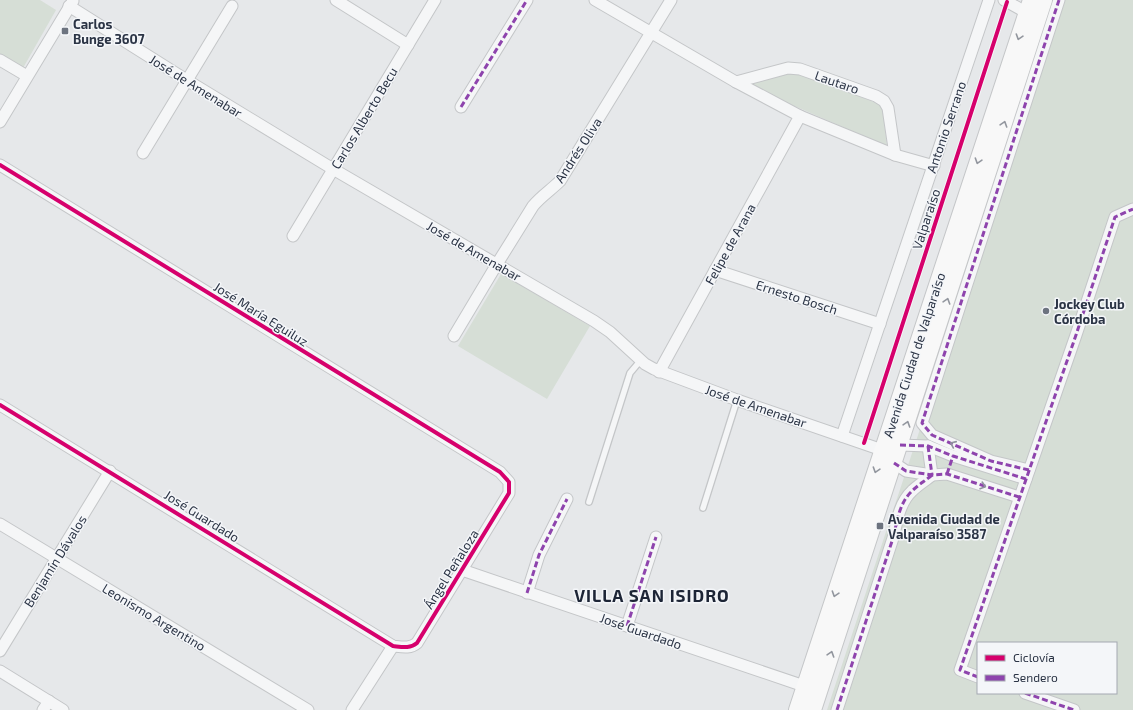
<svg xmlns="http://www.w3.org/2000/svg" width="1133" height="710" viewBox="0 0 1133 710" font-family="'Exo 2',sans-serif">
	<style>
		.green { fill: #d6ded6; fill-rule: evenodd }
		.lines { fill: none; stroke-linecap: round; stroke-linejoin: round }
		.lane-casing { stroke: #c4c6c8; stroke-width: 8 }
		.street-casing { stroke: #c4c6c8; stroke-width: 13 }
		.secondary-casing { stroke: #c4c6c8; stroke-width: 18 }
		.lane { stroke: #f5f6f7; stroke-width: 5.5 }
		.street { stroke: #f5f6f7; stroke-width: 11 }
		.secondary { stroke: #f8f8f8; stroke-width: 16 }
		.quiet { stroke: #8e44ad; stroke-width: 3; stroke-dasharray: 6 3; stroke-linecap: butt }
		.cycleway-casing { stroke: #f4f6f9; stroke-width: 6 }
		.cycleway { stroke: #d6006c; stroke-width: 4 }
		.oneway { stroke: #92969e }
		.oneway2 { stroke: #90959e }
		.poi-dot { fill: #6c737f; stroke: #f4f6f9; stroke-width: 1.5 }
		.labels { text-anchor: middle; stroke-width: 3; stroke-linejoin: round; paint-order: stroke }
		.poi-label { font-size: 13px; font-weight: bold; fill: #2b3445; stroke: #f4f6f9; text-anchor: start }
		.street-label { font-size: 13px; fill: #2b3445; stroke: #f4f6f9 }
		.district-label { font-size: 17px; font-weight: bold; letter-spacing: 1px; fill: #1d2536; stroke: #f4f6f9 }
	</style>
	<rect width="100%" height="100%" fill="#e6e8ea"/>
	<!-- green -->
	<g class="green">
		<path d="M0,0H40L56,10L23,68L0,54Z"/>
		<path d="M1059,0H1133V710H827L922,423ZM978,643H1116V693H978Z"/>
		<path d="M796,72L882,105L887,146L746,85Z"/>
		<path d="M501,274L590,326L547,399L458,346Z"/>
	</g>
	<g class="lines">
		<!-- lane casing -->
		<g class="lane-casing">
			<g id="lane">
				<path d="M589,502L630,373L641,360"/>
				<path d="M703,508L737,400"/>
			</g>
		</g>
		<!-- street casing -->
		<g class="street-casing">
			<g id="street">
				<path d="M336,0L408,45"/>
				<path d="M595,0L736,82L800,116L895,155L934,166"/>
				<path d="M1004,0L1033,16"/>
				<path d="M69,6L188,81L333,169L594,321L610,332L645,364L654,369L737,400L888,452"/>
				<path d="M0,60L27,76"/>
				<path d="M736,82L788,68L800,69L876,96L884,101L888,108L895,155"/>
				<path d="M461,107L527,0"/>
				<path d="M0,122L73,1"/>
				<path d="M143,153L232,6"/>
				<path d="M0,165L500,472L509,482V493L417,643C410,649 402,647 393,646L0,405"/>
				<path d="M293,236L435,0"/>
				<path d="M715,270L880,324"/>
				<path d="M454,336L497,264L533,206C541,196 551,190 560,181L671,0"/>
				<path d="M659,372L800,116"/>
				<path d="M842,436L989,0"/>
				<path d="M900,445L928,446L953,456L1026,479"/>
				<path d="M928,446L932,475"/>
				<path d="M894,463L906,471L932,475L947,474L1019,497"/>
				<path d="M1029,470L991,461L932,435L922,423L1059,0"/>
				<path d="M0,524L308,710"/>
				<path d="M462,570L810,688"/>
				<path d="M527,593L539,555L567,499"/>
				<path d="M627,626L656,537"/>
				<path d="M0,651L110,471"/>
				<path d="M0,671L63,710"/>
				<path d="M978,677L960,670L1076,335L1115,217L1133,209"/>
				<path d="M1025,693L1074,710"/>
				<path d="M43,710L49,701"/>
				<path d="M352,710L393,646"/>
				<path d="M837,710L894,535C897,520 900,502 912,491C918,485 925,481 932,475"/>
			</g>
		</g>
		<!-- secondary casing -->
		<g class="secondary-casing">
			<g id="secondary">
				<path d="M797,710L1031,0"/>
				<path d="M813,710L1044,0"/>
			</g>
		</g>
		<!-- lane -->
		<use href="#lane" class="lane"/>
		<!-- street -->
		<use href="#street" class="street"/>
		<!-- secondary -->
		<use href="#secondary" class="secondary"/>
		<!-- quiet -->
		<g class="quiet">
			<path d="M461,107L527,0"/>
			<path d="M900,445L928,446L953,456L1026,479"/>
			<path d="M928,446L932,475"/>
			<path d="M894,463L906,471L932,475L947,474L1019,497"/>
			<path d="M1029,470L991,461L932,435L922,423L1059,0"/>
			<path d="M947,474L953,456"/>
			<path d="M527,593L539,555L567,499"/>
			<path d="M627,626L656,537"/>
			<path d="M978,677L960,670L1076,335L1115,217L1133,209"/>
			<path d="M1025,693L1074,710"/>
			<path d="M837,710L894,535C897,520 900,502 912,491C918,485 925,481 932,475"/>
		</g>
		<!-- cycleway casing -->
		<g class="cycleway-casing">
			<g id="cycleway">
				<path d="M0,165L500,472L509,482V493L417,643C410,649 402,647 393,646L0,405"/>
				<path d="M864,443L1007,2"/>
			</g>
		</g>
		<!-- cycleway -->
		<use href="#cycleway" class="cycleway"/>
	</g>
	<!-- one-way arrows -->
	<defs><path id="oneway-chevron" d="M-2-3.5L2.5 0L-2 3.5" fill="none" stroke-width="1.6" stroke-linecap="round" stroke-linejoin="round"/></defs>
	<g class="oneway">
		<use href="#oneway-chevron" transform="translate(1019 37) rotate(108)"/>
		<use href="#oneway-chevron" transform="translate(1004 124) rotate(-72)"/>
		<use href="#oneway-chevron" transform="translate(978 161) rotate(108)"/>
		<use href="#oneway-chevron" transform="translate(947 301) rotate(-72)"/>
		<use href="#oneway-chevron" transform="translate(907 424) rotate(-72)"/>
		<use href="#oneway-chevron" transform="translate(876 470) rotate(108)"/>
		<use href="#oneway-chevron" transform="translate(835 594) rotate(108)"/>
		<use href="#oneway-chevron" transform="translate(831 654) rotate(-72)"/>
	</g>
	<g class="oneway2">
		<use href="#oneway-chevron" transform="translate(953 444) rotate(-156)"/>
		<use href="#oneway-chevron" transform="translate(983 486) rotate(18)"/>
	</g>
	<!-- markers -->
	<g class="poi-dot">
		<rect x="61" y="27" width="8" height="8" rx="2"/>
		<circle cx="1046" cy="311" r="4"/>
		<rect x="876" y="522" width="8" height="8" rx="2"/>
	</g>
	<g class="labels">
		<!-- poi labels -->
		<g class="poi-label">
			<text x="73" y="29">Carlos<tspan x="73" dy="15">Bunge 3607</tspan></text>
			<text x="1054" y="309">Jockey Club<tspan x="1054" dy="15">Córdoba</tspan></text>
			<text x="888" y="524">Avenida Ciudad de<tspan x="888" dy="15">Valparaíso 3587</tspan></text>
		</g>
		<!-- street labels -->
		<g class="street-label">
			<text transform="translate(837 82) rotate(19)" y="5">Lautaro</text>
			<text transform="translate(196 86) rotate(32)" y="5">José de Amenabar</text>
			<text transform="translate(364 118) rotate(-59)" y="5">Carlos Alberto Becu</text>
			<text transform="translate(946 127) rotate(-71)" y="5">Antonio Serrano</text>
			<text transform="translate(578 150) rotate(-57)" y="5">Andrés Oliva</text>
			<text transform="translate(926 219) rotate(-72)" y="5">Valparaíso</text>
			<text transform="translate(730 244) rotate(-61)" y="5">Felipe de Arana</text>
			<text transform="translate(474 251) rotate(30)" y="5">José de Amenabar</text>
			<text transform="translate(797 297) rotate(18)" y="5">Ernesto Bosch</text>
			<text transform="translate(261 314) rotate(32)" y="5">José María Eguiluz</text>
			<text transform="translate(914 355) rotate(-72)" y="5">Avenida Ciudad de Valparaíso</text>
			<text transform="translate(756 406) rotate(19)" y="5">José de Amenabar</text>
			<text transform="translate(202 516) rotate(32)" y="5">José Guardado</text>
			<text transform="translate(55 561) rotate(-58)" y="5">Benjamín Dávalos</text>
			<text transform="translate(451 569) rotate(-58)" y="5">Ángel Peñaloza</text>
			<text transform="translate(154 617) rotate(31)" y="5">Leonismo Argentino</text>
			<text transform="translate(641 631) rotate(19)" y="5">José Guardado</text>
		</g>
		<!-- district labels -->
		<g class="district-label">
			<text x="652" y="602">VILLA SAN ISIDRO</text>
		</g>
	</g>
	<!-- legend -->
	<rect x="977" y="642" width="140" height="52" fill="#f4f6f9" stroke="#a4a8b1"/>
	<rect x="985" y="655" width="20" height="6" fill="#d6006c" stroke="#a4a8b1"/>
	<text x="1013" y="662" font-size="12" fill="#2b3445">Ciclovía</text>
	<rect x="985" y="675" width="20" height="6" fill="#8e44ad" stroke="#a4a8b1"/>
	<text x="1013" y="682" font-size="12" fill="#2b3445">Sendero</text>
</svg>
